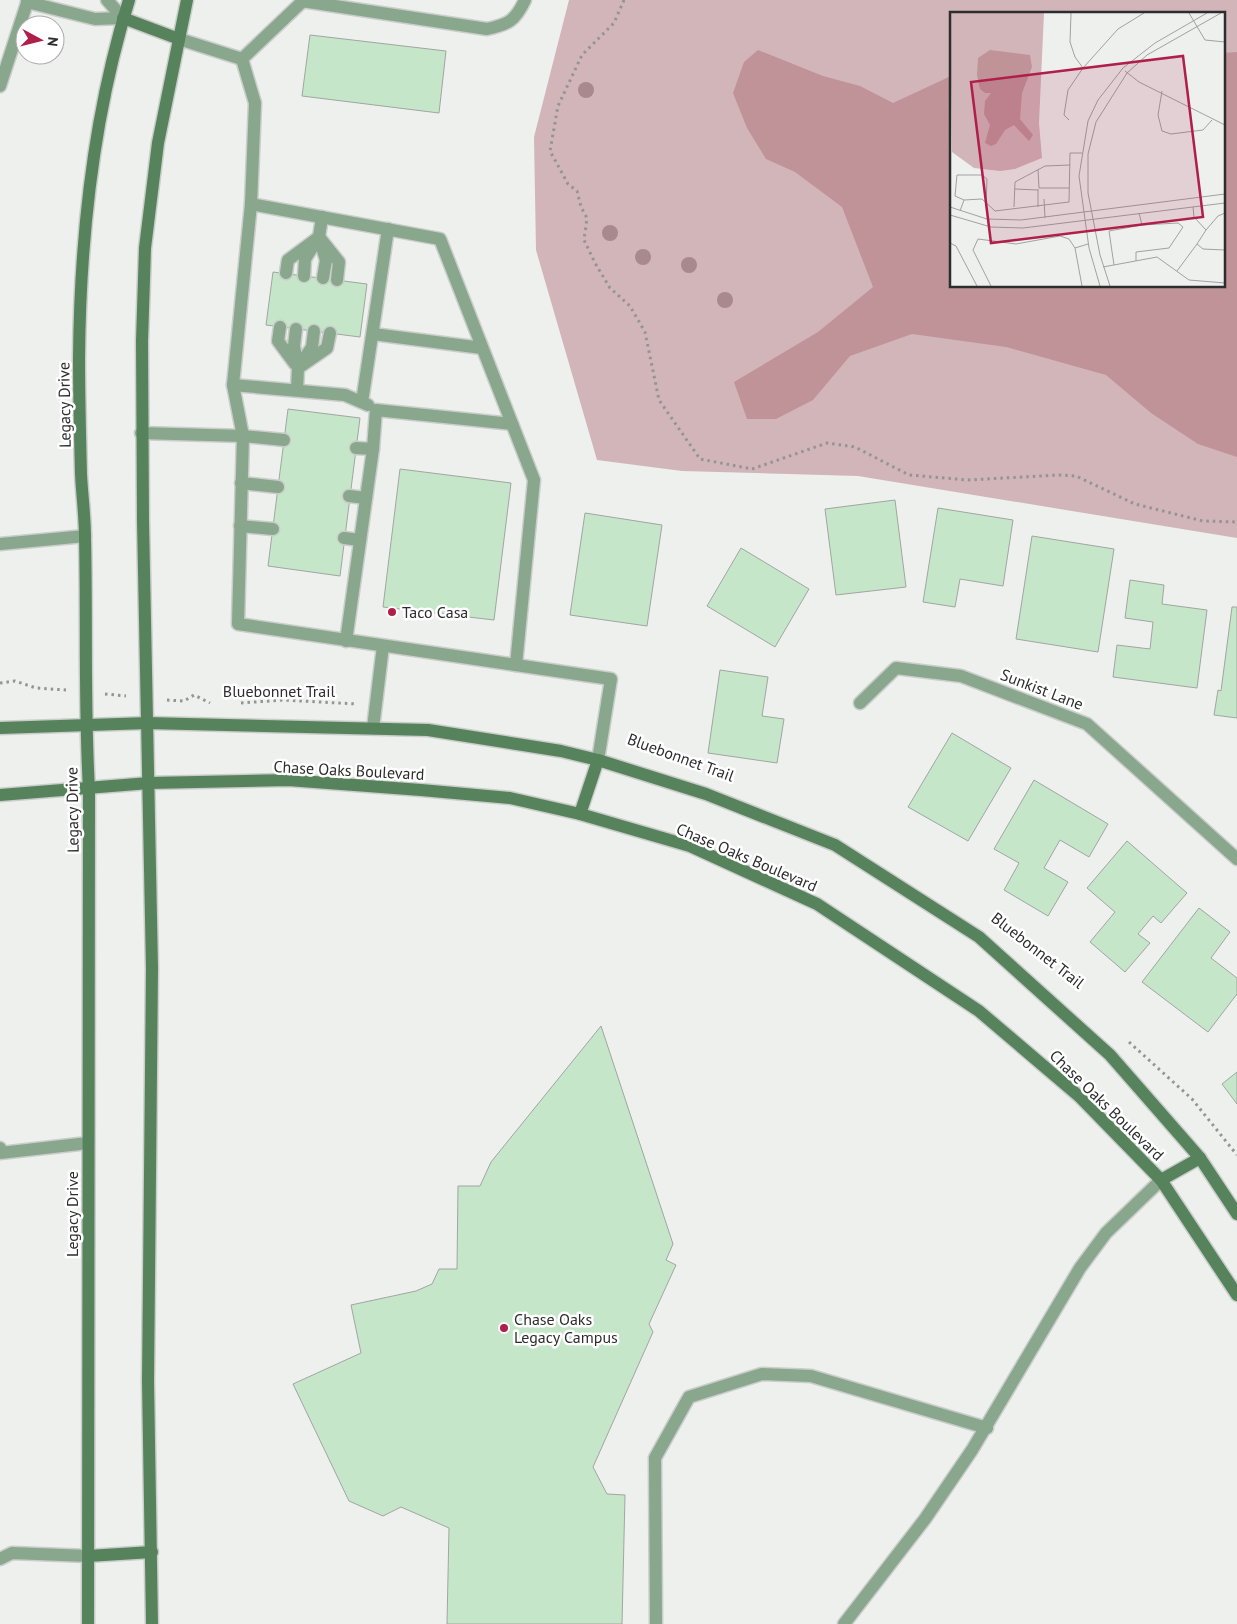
<svg xmlns="http://www.w3.org/2000/svg" width="1237" height="1624" viewBox="0 0 1237 1624" font-family="'PT Sans',sans-serif">
	<style>
		.green { fill: #d2b5b8; fill-rule: evenodd }
		.water { fill: #bf9398 }
		.building { fill: #c5e6c8; stroke: #a2a5a2 }
		.lines { fill: none; stroke-linecap: round; stroke-linejoin: round }
		.lane-casing { stroke: #cacdca; stroke-width: 15 }
		.street-casing { stroke: #cacdca; stroke-width: 15 }
		.secondary-casing { stroke: #cacdca; stroke-width: 15 }
		.path { stroke: #939593; stroke-width: 3; stroke-dasharray: 2.5 4; stroke-linecap: butt }
		.lane { stroke: #89a78c; stroke-width: 12 }
		.street { stroke: #89a78c; stroke-width: 12 }
		.secondary { stroke: #57835c; stroke-width: 12 }
		.tree { fill: #a8898d }
		.poi-dot { fill: #b01e4a; stroke: #fff; stroke-width: 2 }
		.labels { text-anchor: middle; stroke-width: 5; stroke-linejoin: round; paint-order: stroke }
		.street-label { font-size: 16px; fill: #2c2d2c; stroke: #fff }
		.poi-label { font-size: 16px; fill: #2c2d2c; stroke: #fff; text-anchor: start }
		.inset-road { fill: none; stroke: #a0a2a0; stroke-width: 1 }
		.view { fill: #b01e4a; fill-opacity: 0.15; stroke: #b01e4a; stroke-width: 2.5 }
		.inset-edge { fill: none; stroke: #2c2d2c; stroke-width: 2.5 }
	</style>
	<rect width="100%" height="100%" fill="#edf0ed"/>
	<!-- green -->
	<path class="green" d="M569,0H1237V538L858,476L682,471L597,460L536,250L534,137ZM951,14H1223V286H951Z"/>
	<!-- water -->
	<path class="water" d="M758,50L823,76L860,86L893,103L951,76V286H1223V53L1237,52V457L1198,444L1151,413L1106,375L1006,347L912,334L850,356L813,400L776,419H747L734,382L818,332L873,287L842,207L795,172L766,159L747,128L733,93L744,62Z"/>
	<!-- building -->
	<g class="building">
		<path d="M310,35L446,51L439,113L302,96Z"/>
		<path d="M273,272L367,284L360,337L266,325Z"/>
		<path d="M288,409L360,418L340,576L268,566Z"/>
		<path d="M400,469L511,483L494,620L383,607Z"/>
		<path d="M895,500L906,587L836,595L825,509Z"/>
		<path d="M938,508L1013,520L1003,586L960,579L955,607L923,602Z"/>
		<path d="M585,513L662,525L647,626L570,615Z"/>
		<path d="M1032,536L1114,549L1098,652L1016,639Z"/>
		<path d="M741,548L809,589L775,647L707,606Z"/>
		<path d="M1130,580L1164,585L1162,604L1207,610L1197,688L1113,677L1117,645L1150,649L1153,622L1125,618Z"/>
		<path d="M1232,607H1237V718L1214,715L1218,690L1221,691Z"/>
		<path d="M720,670L768,677L762,716L784,719L777,763L708,753Z"/>
		<path d="M952,733L1011,768L968,841L908,807Z"/>
		<path d="M1034,780L1108,824L1089,857L1060,840L1044,868L1068,882L1048,916L1004,890L1019,863L994,849Z"/>
		<path d="M1127,841L1187,893L1161,923L1153,916L1138,934L1150,943L1125,972L1090,942L1115,912L1087,888Z"/>
		<path d="M1199,908L1230,932L1211,958L1237,978V994L1208,1032L1142,982Z"/>
		<path d="M601,1026L673,1244L666,1260L676,1265L649,1324L653,1332L593,1467L607,1494L625,1495L622,1624H447L449,1528L401,1507L383,1516L349,1501L293,1384L361,1353L351,1305L416,1291L432,1284L439,1269H457L458,1186H480L491,1162Z"/>
		<path d="M1237,1072V1104L1222,1084Z"/>
	</g>
	<g class="lines">
		<!-- lane casing -->
		<g class="lane-casing">
			<g id="lane">
				<path d="M107,0L123,18"/>
				<path d="M304,0L242,59L255,103L251,204L233,385L243,436L238,624L611,679L598,760"/>
				<path d="M302,1L487,29C509,24 515,21 525,0"/>
				<path d="M27,2L95,19L123,18"/>
				<path d="M179,39L242,59"/>
				<path d="M0,86L28,0"/>
				<path d="M251,204L440,239L534,480L516,665"/>
				<path d="M322,217L319,237L339,262L337,280"/>
				<path d="M320,241L326,260L323,278"/>
				<path d="M286,273L288,260L319,237"/>
				<path d="M304,276L305,259L315,243"/>
				<path d="M280,327L278,341L295,364"/>
				<path d="M296,329L294,346L298,368L297,390"/>
				<path d="M373,334L482,348"/>
				<path d="M302,362L312,347L314,331"/>
				<path d="M298,368L327,348L330,333"/>
				<path d="M233,385L345,395L368,405"/>
				<path d="M362,402L388,229"/>
				<path d="M141,433L243,436L284,440"/>
				<path d="M356,448L373,449"/>
				<path d="M241,483L278,487"/>
				<path d="M349,496L366,498"/>
				<path d="M240,526L273,529"/>
				<path d="M344,538L360,540"/>
				<path d="M0,544L85,536"/>
				<path d="M346,641L373,449L376,410L512,424"/>
				<path d="M373,728L383,646"/>
				<path d="M0,1148V1153L88,1143"/>
				<path d="M0,1559L12,1553L88,1556"/>
				<path d="M656,1624L655,1458L689,1397L762,1374L811,1376L987,1428"/>
				<path d="M844,1624L925,1519L972,1450L1080,1268L1106,1233L1161,1180"/>
			</g>
		</g>
		<!-- street casing -->
		<g class="street-casing">
			<path id="street" d="M860,703L896,668L961,676L1087,724L1237,859"/>
		</g>
		<!-- secondary casing -->
		<g class="secondary-casing">
			<g id="secondary">
				<path d="M123,18L179,39"/>
				<path d="M0,728L148,723L428,730L561,751L598,760L706,794L835,845L979,937L1110,1055L1200,1158L1237,1214"/>
				<path d="M0,795L149,783L288,780L421,790L510,798L580,814L690,846L817,904L979,1011L1080,1097L1161,1180L1237,1295"/>
				<path d="M580,814L598,760"/>
				<path d="M1161,1180L1200,1158"/>
				<path d="M88,1556L152,1552"/>
				<path d="M88,1624L89,789C84,705 87,622 85,538C85,516 82,495 81,474C80,436 79,397 79,358C80,238 93,116 129,0"/>
				<path d="M152,1624L148,1381L152,968L143,521L142,341L145,248L158,143L187,0"/>
			</g>
		</g>
		<!-- path -->
		<g class="path">
			<path d="M624,0L614,23L582,55L558,106L550,151L568,184L577,191L581,207L587,218L584,240L595,263L610,288L630,306L645,332L659,400L700,459L752,469L827,443L855,447L909,475L968,480L1059,475L1076,476L1135,504L1203,521L1237,522"/>
			<path d="M0,683L15,681L36,688L66,690"/>
			<path d="M105,694L126,696"/>
			<path d="M167,700L184,701L194,695L210,703"/>
			<path d="M241,703L283,700L357,704"/>
			<path d="M1129,1042L1192,1099L1237,1155"/>
		</g>
		<!-- lane -->
		<use href="#lane" class="lane"/>
		<!-- street -->
		<use href="#street" class="street"/>
		<!-- secondary -->
		<use href="#secondary" class="secondary"/>
	</g>
	<!-- trees -->
	<g class="tree">
		<circle cx="586" cy="90" r="8"/>
		<circle cx="610" cy="233" r="8"/>
		<circle cx="643" cy="257" r="8"/>
		<circle cx="689" cy="265" r="8"/>
		<circle cx="725" cy="300" r="8"/>
	</g>
	<!-- markers -->
	<g class="poi-dot">
		<circle cx="392" cy="612" r="5"/>
		<circle cx="504" cy="1328" r="5"/>
	</g>
	<g class="labels">
		<!-- street labels -->
		<g class="street-label">
			<text transform="translate(64 405) rotate(-91)" y="6">Legacy Drive</text>
			<text transform="translate(1042 689) rotate(21)" y="6">Sunkist Lane</text>
			<text x="279" y="697">Bluebonnet Trail</text>
			<text transform="translate(681 757) rotate(20)" y="6">Bluebonnet Trail</text>
			<text transform="translate(349 770) rotate(3)" y="6">Chase Oaks Boulevard</text>
			<text transform="translate(72 810) rotate(-91)" y="6">Legacy Drive</text>
			<text transform="translate(747 857) rotate(23)" y="6">Chase Oaks Boulevard</text>
			<text transform="translate(1038 950) rotate(38)" y="6">Bluebonnet Trail</text>
			<text transform="translate(1107 1105) rotate(44)" y="6">Chase Oaks Boulevard</text>
			<text transform="translate(72 1214) rotate(-90)" y="6">Legacy Drive</text>
		</g>
		<!-- poi labels -->
		<g class="poi-label">
			<text x="402" y="618">Taco Casa</text>
			<text x="514" y="1325">Chase Oaks<tspan x="514" dy="18">Legacy Campus</tspan></text>
		</g>
	</g>
	<!-- overview -->
	<g transform="translate(950 12)">
		<rect width="275" height="275" fill="#edf0ed"/>
		<path d="M0,1H94L89,111L92,146L65,157L50,159L24,156L2,140Z" fill="#d2b5b8"/>
		<path d="M40,38L80,43L82,55L72,81L70,107L83,123L79,129L64,113L55,118L46,132L41,134L35,131L40,113L34,102L35,89L41,81H35L30,77L27,63L28,46Z" fill="#bf9398"/>
		<path class="inset-road" d="M121,1L120,30L125,45L133,56M239,1L255,28L275,30M175,59L189,70L275,113M212,79L208,103L212,119L221,122L253,118L262,108M119,108L114,103L118,78L133,56L168,17L194,1M88,158L89,176H119M65,177L88,178M94,187L95,206M14,188L5,184L7,163H32L37,167L36,192M0,195L37,207L71,208L275,182M64,195L65,170L95,154L120,153M88,195V177M243,195L244,205L256,218L247,232L253,237L275,238M10,199L14,188L32,187L45,199L119,190L120,141H132M0,203L41,215L73,216L275,191M256,218L268,204L275,201M0,231L6,234L27,274M125,236L132,274M186,249V240L219,236L233,215L228,211L192,213M164,253L159,219L192,213L189,201M153,255L207,245L239,268L275,271M227,259L247,232M41,274L23,238L28,227L66,232L110,224L119,227L125,236L138,232M150,274L139,236L129,164L138,109L148,88L173,56L205,31L257,1M160,274L150,243L138,181V142L146,110L177,61L197,43L271,1"/>
		<path class="view" d="M233,44L253,205L41,231L21,70Z"/>
		<rect width="275" height="275" class="inset-edge"/>
	</g>
	<!-- north arrow -->
	<g transform="translate(40 40) rotate(97)"><circle r="24" fill="#ffffff" stroke="#ababab"/>
	<path d="M0-4L9 19L0 12L-9 19Z" fill="#b01e4a"/>
	<text y="-8" font-size="14" font-weight="bold" text-anchor="middle" fill="#2c2d2c">N</text>
	</g>
</svg>
